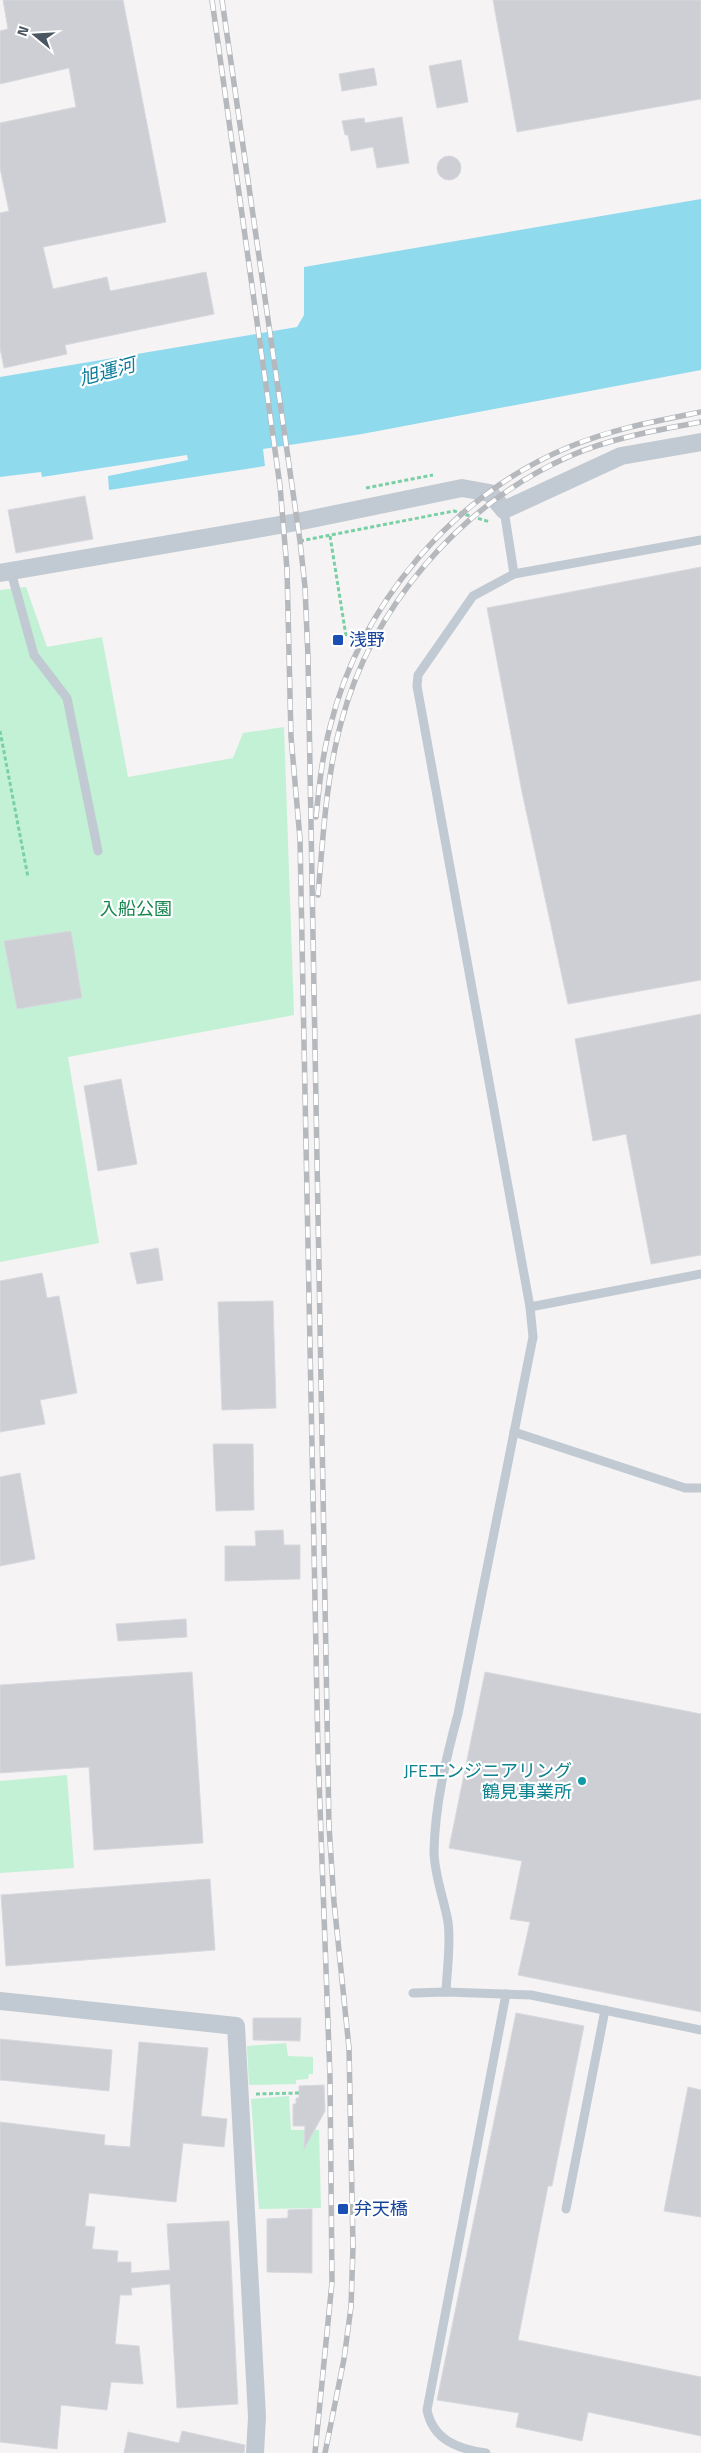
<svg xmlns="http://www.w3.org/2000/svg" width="701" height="2453" viewBox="0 0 701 2453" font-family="'Titillium Web','Noto Sans JP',sans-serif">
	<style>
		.green { fill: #c3f1d5 }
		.water { fill: #90daee }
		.building { fill: #cdcfd5; stroke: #d7d9de }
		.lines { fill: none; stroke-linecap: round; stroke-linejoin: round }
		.path { stroke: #7ad0a6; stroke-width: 3; stroke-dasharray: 4 2.5; stroke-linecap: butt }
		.service { stroke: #c1cad2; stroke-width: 9 }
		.minor { stroke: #c1cad2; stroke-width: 18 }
		.rail-casing { stroke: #b5b8bd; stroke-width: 5.5 }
		.rail { stroke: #fff; stroke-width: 4; stroke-dasharray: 11; stroke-linecap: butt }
		.transit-dot { fill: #1a4fb4; stroke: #fff; stroke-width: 2 }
		.culture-dot { fill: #0f9aa8; stroke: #fff; stroke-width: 2 }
		.labels { text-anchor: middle; stroke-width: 4.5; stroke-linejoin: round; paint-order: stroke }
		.transit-label { font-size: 18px; fill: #164399; stroke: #fff; text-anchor: start }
		.park-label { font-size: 18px; fill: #17864f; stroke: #fff }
		.culture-label { font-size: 18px; fill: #0d838f; stroke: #fff; text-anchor: end }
		.water-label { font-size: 19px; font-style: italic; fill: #0c7c9b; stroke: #fff }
	</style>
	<rect width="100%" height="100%" fill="#f5f3f3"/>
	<!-- green -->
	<g class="green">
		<path d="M26,587L47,647L102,637L128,777L233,758L243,733L284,727L294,1015L68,1057L99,1243L0,1262V590Z"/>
		<path d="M67,1775L74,1868L0,1873V1781Z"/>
		<path d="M286,2043L288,2056L313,2057V2074H309L308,2079L296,2080V2084L249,2085L247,2046Z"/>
		<path d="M289,2096L291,2130H319L321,2208L259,2209L251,2099Z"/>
	</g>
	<!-- water -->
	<path class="water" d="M701,199V370L362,434L263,449L265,466L109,490L108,476L188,460L187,455L42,477L41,472L0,477V377L297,327L304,315V267Z"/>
	<!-- building -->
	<g class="building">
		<path d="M3,0H123L166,222L43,247L53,289L107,277L110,291L206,272L214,314L65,345L67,354L4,368L0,348V213L9,211L0,168V123L76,107L69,68L0,84V31L8,29Z"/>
		<path d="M493,0H701V99L517,132Z"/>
		<path d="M461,60L468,102L437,108L429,66Z"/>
		<path d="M374,68L377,85L342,91L339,74Z"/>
		<path d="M402,117L409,163L377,168L373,147L351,151L348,135H345L342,121L364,118L365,123Z"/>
		<circle cx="449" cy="168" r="12"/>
		<path d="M85,496L93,539L16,553L8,510Z"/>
		<path d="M701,567V980L568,1004L522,792L487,608Z"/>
		<path d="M71,931L82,998L17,1009L4,941Z"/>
		<path d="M701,1014V1255L651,1264L626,1134L593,1141L575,1039Z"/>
		<path d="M121,1079L137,1164L98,1171L84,1086Z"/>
		<path d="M158,1248L163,1280L137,1284L130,1253Z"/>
		<path d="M42,1273L47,1298L59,1296L77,1393L40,1400L45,1424L0,1432V1281Z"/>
		<path d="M273,1301L276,1408L222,1410L218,1302Z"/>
		<path d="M213,1444H253L254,1510L216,1511Z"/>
		<path d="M20,1473L35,1559L0,1566V1477Z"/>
		<path d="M283,1530L284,1545H300V1579L225,1581V1546H256L255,1531Z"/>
		<path d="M186,1619L187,1637L118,1641L116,1624Z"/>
		<path d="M192,1672L203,1843L94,1850L89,1767L0,1773V1685Z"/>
		<path d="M485,1672L701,1714V2012L518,1975L530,1922L510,1919L522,1861L449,1848Z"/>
		<path d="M210,1879L215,1950L6,1966L1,1895Z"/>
		<path d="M516,2013L584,2026L552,2186H548L518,2340L701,2377V2436L588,2412L582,2441L516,2427L519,2413L437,2400Z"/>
		<path d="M253,2018H301L300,2041L253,2040Z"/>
		<path d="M0,2039L112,2050L109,2091L0,2080Z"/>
		<path d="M139,2042L208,2048L201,2116L227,2119L224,2147L183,2143L176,2202L89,2193L85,2226L95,2227L92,2249L118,2251L117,2262H131V2273L170,2270L167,2224L229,2221L238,2404L177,2408L170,2284L131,2288L132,2295H120L115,2344L139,2346L143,2384L111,2382L107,2410L61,2405L57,2449L0,2442V2122L105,2135L104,2145L130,2147Z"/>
		<path d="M324,2085L325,2111L304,2149L305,2126H293V2104H296V2098H299V2086Z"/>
		<path d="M688,2087L701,2090V2217L664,2211Z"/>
		<path d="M312,2209V2273L267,2272V2219L288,2218V2210Z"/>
		<path d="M182,2431L245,2445L244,2453H124L128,2432L179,2443Z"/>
	</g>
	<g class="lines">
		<!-- path -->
		<g class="path">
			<path d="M366,488L433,475"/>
			<path d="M330,536L346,636"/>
			<path d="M300,541L454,511L490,522"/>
			<path d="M0,731L28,877"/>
			<path d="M256,2094L299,2093"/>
		</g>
		<!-- service -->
		<g class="service">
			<path d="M11,572L34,655L67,698L98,851"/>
			<path d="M514,574L701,540"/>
			<path d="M530,1307L701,1274"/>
			<path d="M514,1432L685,1488H701"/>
			<path d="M446,1992C447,1969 451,1944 448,1922C444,1899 434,1874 434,1851C435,1805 446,1758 458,1714L533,1337L530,1307L417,686L418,675L473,596L514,574L504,510"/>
			<path d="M413,1993L446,1992L531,1995L701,2030"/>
			<path d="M566,2209L605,2010"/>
			<path d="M486,2453C458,2449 433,2440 427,2410L506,1994"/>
		</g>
		<!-- minor -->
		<g class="minor">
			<path d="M0,573L297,522L462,488L490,493L504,510L621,456L701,442"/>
			<path d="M0,2001L236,2026L257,2417L255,2453"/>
		</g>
		<!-- rail casing -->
		<g class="rail-casing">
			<g id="rail">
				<path d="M212,0L280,486L287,569L291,737L300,839L318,1752L330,2078L332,2282L315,2453"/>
				<path d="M222,0L300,541L305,587L308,657L329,1826L334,1902L349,2048L353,2247L351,2307L344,2359L325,2453"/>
				<path d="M316,817C319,787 322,757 330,727C360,605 453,495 569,447C612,429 656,421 701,412"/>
				<path d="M318,895C323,838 326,778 341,723C372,606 460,505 570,456C611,438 657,430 701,422"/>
			</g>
		</g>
		<!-- rail -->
		<use href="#rail" class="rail"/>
	</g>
	<!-- markers -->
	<g class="transit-dot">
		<rect x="332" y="634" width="12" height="12" rx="2.5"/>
		<rect x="337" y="2203" width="12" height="12" rx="2.5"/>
	</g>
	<circle class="culture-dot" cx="582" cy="1781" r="5"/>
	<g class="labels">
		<!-- transit labels -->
		<g class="transit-label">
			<text x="349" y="646">浅野</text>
			<text x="354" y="2215">弁天橋</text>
		</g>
		<!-- park labels -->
		<g class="park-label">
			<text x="136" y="915">入船公園</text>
		</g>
		<!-- culture labels -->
		<g class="culture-label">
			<text x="572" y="1777">JFEエンジニアリング<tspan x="572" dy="21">鶴見事業所</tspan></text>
		</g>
		<!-- water labels -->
		<g class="water-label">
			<text transform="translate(107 371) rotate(-15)" y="7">旭運河</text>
		</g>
	</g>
	<!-- north arrow -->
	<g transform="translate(35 35) rotate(288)" stroke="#ffffff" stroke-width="4" paint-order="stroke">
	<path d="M0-4L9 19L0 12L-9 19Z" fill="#4a5661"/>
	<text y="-8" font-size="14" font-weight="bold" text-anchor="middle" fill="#4a5661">N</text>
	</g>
</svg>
